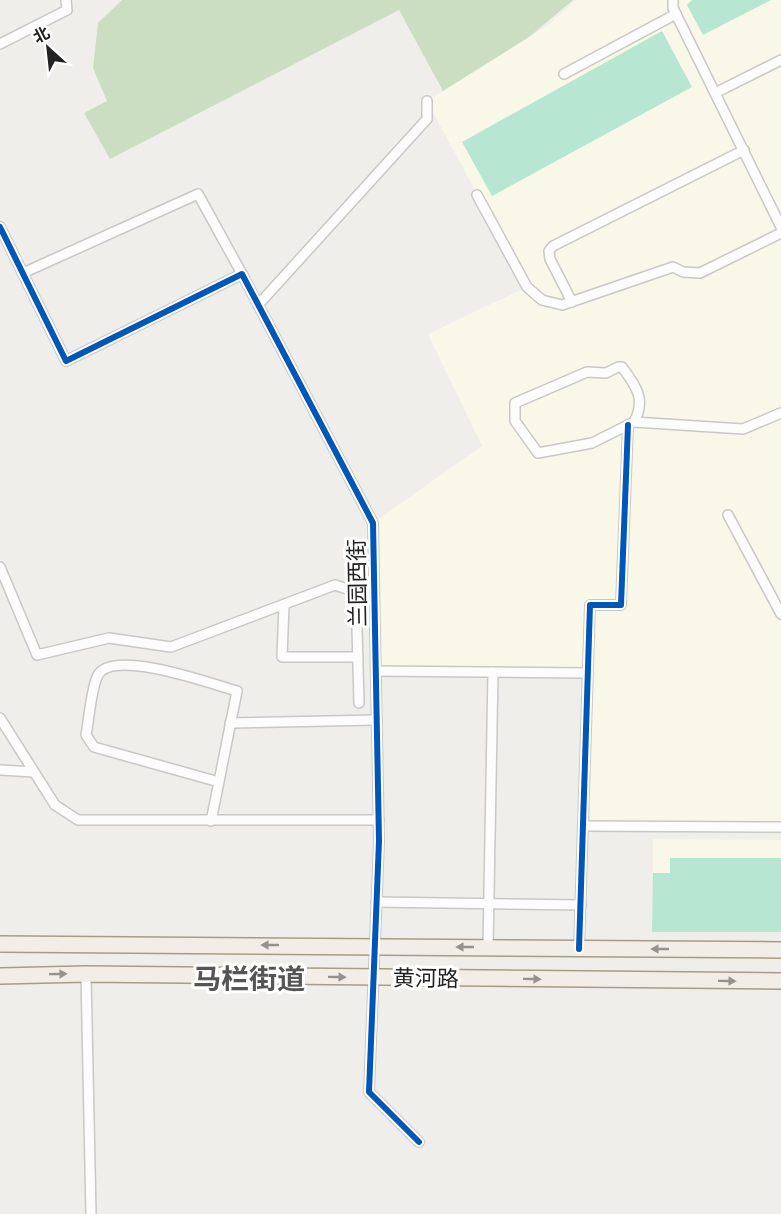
<svg xmlns="http://www.w3.org/2000/svg" width="781" height="1214" viewBox="0 0 781 1214" font-family="'Titillium Web','Noto Sans SC',sans-serif">
	<style>
		.education { fill: #f8f7e8 }
		.forest { fill: #cbdec1 }
		.pitch { fill: #b7e6d2 }
		.lines { fill: none; stroke-linecap: round; stroke-linejoin: round }
		.minor-casing { stroke: #c9c8c7; stroke-width: 12 }
		.primary-casing { stroke: #a79c86; stroke-width: 18 }
		.minor { stroke: #fdfcfc; stroke-width: 9 }
		.primary { stroke: #f3ede7; stroke-width: 15 }
		.cycleway-casing { stroke: #fff; stroke-width: 10 }
		.cycleway { stroke: #0057b8; stroke-width: 6 }
		.oneway { fill: #95928e }
		.labels { text-anchor: middle; stroke-width: 6; stroke-linejoin: round; paint-order: stroke }
		.street-label { font-size: 22px; fill: #222; stroke: #fff }
		.district-label { font-size: 28px; font-weight: bold; fill: #555; stroke: #fff }
	</style>
	<rect width="100%" height="100%" fill="#f0eeeb"/>
	<!-- education -->
	<g class="education">
		<path d="M576,0H781V827L583,826L587,673L376,671L373,523L482,446L428,334L527,287L427,101L548,25Z"/>
		<path d="M653,839L781,840V858H671L670,873H653Z"/>
	</g>
	<!-- forest -->
	<path class="forest" d="M122,0H573L529,37L443,91L399,10L110,159L84,113L107,101L93,68L98,23Z"/>
	<!-- pitch -->
	<g class="pitch">
		<path d="M692,0H771L703,35L687,5Z"/>
		<path d="M662,31L692,87L492,196L462,142Z"/>
		<path d="M670,858H781V932H652L653,873H670Z"/>
	</g>
	<g class="lines">
		<!-- minor casing -->
		<g class="minor-casing">
			<g id="minor">
				<path d="M673,0V8L781,227"/>
				<path d="M0,44L67,10L66,0"/>
				<path d="M564,74L676,14"/>
				<path d="M715,93L781,60"/>
				<path d="M477,195L527,287L542,300L562,305L673,267L683,272L700,273L781,233"/>
				<path d="M0,227L66,361L242,274L373,523L379,841L369,1092L419,1142"/>
				<path d="M23,273L198,194L242,274"/>
				<path d="M572,302L550,259L549,251L553,246L744,150"/>
				<path d="M258,305L427,119V101"/>
				<path d="M634,422C646,400 637,387 622,367H618L606,373L587,372L515,403V421L538,453L592,443L634,422L743,429L781,413"/>
				<path d="M728,515L781,614"/>
				<path d="M0,567L37,655L109,638L171,647L335,585L356,592L359,703"/>
				<path d="M284,605L282,657H358"/>
				<path d="M376,671L587,673"/>
				<path d="M0,718L55,805L78,820H379"/>
				<path d="M230,723L377,720"/>
				<path d="M0,770L34,772"/>
				<path d="M211,821C220,778 228,735 237,691C212,684 113,648 98,675C91,688 89,720 86,735L94,747L219,782"/>
				<path d="M583,826L781,827"/>
				<path d="M376,902L581,905"/>
				<path d="M488,947L493,672"/>
				<path d="M579,949L590,605H621L628,425"/>
				<path d="M86,974L91,1214"/>
			</g>
		</g>
		<!-- primary casing -->
		<g class="primary-casing">
			<g id="primary">
				<path d="M0,944L781,950"/>
				<path d="M0,976L86,974L781,981"/>
			</g>
		</g>
		<!-- minor -->
		<use href="#minor" class="minor"/>
		<!-- primary -->
		<use href="#primary" class="primary"/>
		<!-- cycleway casing -->
		<g class="cycleway-casing">
			<g id="cycleway">
				<path d="M0,227L66,361L242,274L373,523L379,841L369,1092L419,1142"/>
				<path d="M579,949L590,605H621L628,425"/>
			</g>
		</g>
		<!-- cycleway -->
		<use href="#cycleway" class="cycleway"/>
	</g>
	<!-- one-way arrows -->
	<defs><path id="oneway-solid" d="M-6-.8H1V-3.2L6.5 0L1 3.2V.8H-6Z" transform="scale(1.5)"/></defs>
	<g class="oneway">
		<use href="#oneway-solid" transform="translate(270 945) rotate(-180)"/>
		<use href="#oneway-solid" transform="translate(465 947) rotate(-180)"/>
		<use href="#oneway-solid" transform="translate(660 949) rotate(-180)"/>
		<use href="#oneway-solid" transform="translate(58 974) rotate(-1)"/>
		<use href="#oneway-solid" transform="translate(337 977) rotate(1)"/>
		<use href="#oneway-solid" transform="translate(532 979) rotate(1)"/>
		<use href="#oneway-solid" transform="translate(727 981) rotate(1)"/>
	</g>
	<g class="labels">
		<!-- street labels -->
		<g class="street-label">
			<text transform="translate(357 583) rotate(-91)" y="8">兰园西街</text>
			<text transform="translate(426 978) rotate(1)" y="8">黄河路</text>
		</g>
		<!-- district labels -->
		<g class="district-label">
			<text x="249" y="989">马栏街道</text>
		</g>
	</g>
	<!-- north arrow -->
	<g transform="translate(48 48) rotate(333)" stroke="#ffffff" stroke-width="4.5" paint-order="stroke">
	<path d="M0-4.5L10 22L0 15L-10 22Z" fill="#222222"/>
	<text y="-9" font-size="16" font-weight="bold" text-anchor="middle" fill="#222222">北</text>
	</g>
</svg>
